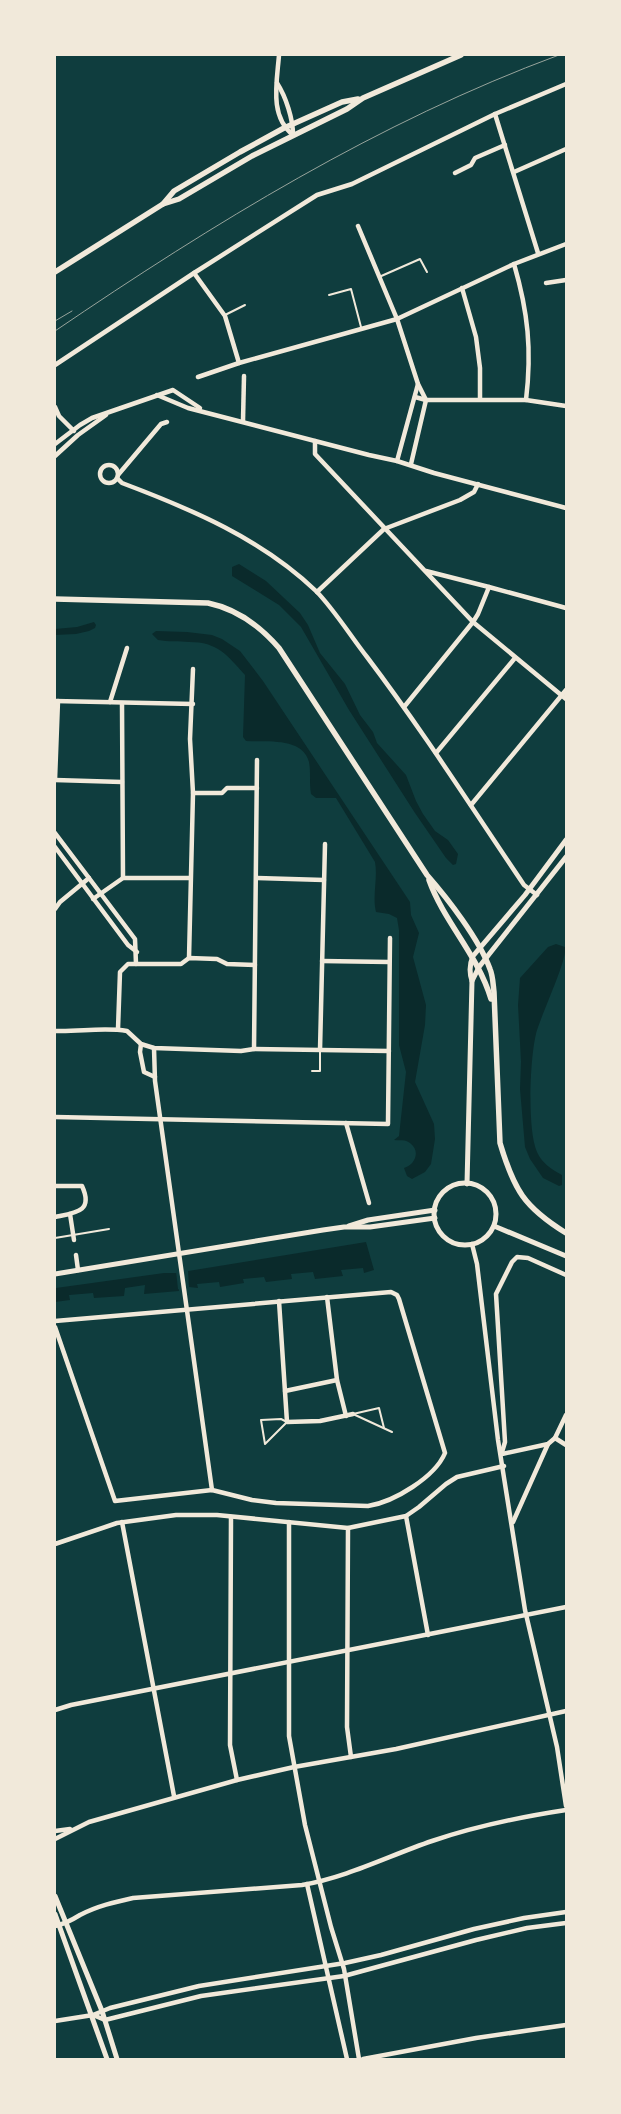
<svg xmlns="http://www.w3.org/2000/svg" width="621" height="2114" viewBox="0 0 621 2114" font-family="'Public Sans',sans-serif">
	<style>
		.water { fill: #0a2a2b }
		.pier { fill: #0f3d3e }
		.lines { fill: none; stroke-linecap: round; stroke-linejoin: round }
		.service { stroke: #f1e9da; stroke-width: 2 }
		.minor { stroke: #f1e9da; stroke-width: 4.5 }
		.tertiary { stroke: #f1e9da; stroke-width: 5 }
		.secondary { stroke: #f1e9da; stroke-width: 5.5 }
		.tram { stroke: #97a49c; stroke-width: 1 }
	</style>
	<rect width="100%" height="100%" fill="#0f3d3e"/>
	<!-- water -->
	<g class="water">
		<path d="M239,564L266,581L300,613L308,625L320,653L345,684L360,715L373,732L377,743L406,775L416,801L423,814L435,831L448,840L458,854L456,864L453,865L446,858L415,813L349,710L301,627L279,605L232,576V567Z"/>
		<path d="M94,622L96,625L95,628L89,631L76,634L55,635V629L77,627Z"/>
		<path d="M156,631L187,632L212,635L222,639L240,651L263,681L410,902L411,915L419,933L413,957L426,1005L425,1025L415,1082L434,1124L435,1139L431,1164L425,1172L412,1179L407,1176L404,1168C415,1165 421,1151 410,1143C405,1139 399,1141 394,1140L399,1136L406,1072L399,1045V930L397,918L389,914L376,912C372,896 378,879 375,862L336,798H316L311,794C309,783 311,773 309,762C303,737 266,742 246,741L243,737L245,675C227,655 218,642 189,642C179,641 168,642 158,640L152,634Z"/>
		<path d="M556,944L565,947C568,959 540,1017 536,1034C530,1058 527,1130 537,1152C542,1163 551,1169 562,1175V1185L559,1186L543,1178L530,1159L525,1147L520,1089L521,1062L518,1005L520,978L548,947Z"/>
		<path d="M366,1242L374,1270L364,1273L363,1268L341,1270L343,1276L315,1279L313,1272L291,1274L292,1279L266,1282L264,1277L243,1279L244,1283L220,1287L219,1282L197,1284L198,1288L189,1287V1285L178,1286L179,1291L144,1294L145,1285L125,1288L124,1296L94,1298L93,1293L69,1295L70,1300L55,1302L56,1288L164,1273H176Z"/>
	</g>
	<!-- pier -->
	<path class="pier" d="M188,1270L189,1289H178L176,1271Z"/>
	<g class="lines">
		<!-- service -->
		<g class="service">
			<path d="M379,277L420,259L427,272"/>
			<path d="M329,295L351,289L361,327"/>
			<path d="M225,315L245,305"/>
			<path d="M312,1071H320V1050"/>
			<path d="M55,1238L109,1229"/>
			<path d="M353,1414L379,1408L384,1428"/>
			<path d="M353,1414L392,1432"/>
			<path d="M281,1419L287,1422L265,1444L261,1420Z"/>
		</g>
		<!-- minor -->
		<g class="minor">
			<path d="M279,55C277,82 269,116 293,135"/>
			<path d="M277,83C286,97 293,119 293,135"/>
			<path d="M495,114L538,253"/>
			<path d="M514,172L566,149"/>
			<path d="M455,173L471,165L475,158L505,145"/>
			<path d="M358,226L397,319L418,384L426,400L411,464"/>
			<path d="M514,264C528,312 532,350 526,400"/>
			<path d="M194,273L225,316L239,363"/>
			<path d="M546,283L566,280"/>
			<path d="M462,288L476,337L480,368V399"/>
			<path d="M55,365L194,273L317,195L352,184L495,114L566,84"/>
			<path d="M198,377L239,363L397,319L514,264L566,244"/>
			<path d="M157,395L188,408L369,455L397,461L434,473L566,508"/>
			<path d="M415,397L426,400H526L566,406"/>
			<path d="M55,407L59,416L74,431"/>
			<path d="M243,421L244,376"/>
			<path d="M315,441V454L473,622L478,614L489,587L426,571"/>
			<path d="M55,444L80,425L92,418L173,390L200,408"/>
			<path d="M55,456L78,435L106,415"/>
			<path d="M397,461L418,384"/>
			<circle cx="109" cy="474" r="9"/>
			<path d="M118,475L161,424L167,422"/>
			<path d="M117,478L122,483C191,509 262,539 316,591C333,608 352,638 367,657C423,731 472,808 524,885L537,895"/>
			<path d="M489,587L566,608"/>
			<path d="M317,592L384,529L460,500L474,492L478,484"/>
			<path d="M55,701L193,704"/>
			<path d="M110,702L127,648"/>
			<path d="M122,704L123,878"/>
			<path d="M404,707L473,622L566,699"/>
			<path d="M436,753L515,658"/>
			<path d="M55,780L58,701"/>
			<path d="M55,780L122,782"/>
			<path d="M193,793H222L227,788H257"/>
			<path d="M471,805L566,690"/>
			<path d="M55,833L135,939L136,964H128L120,972L118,1029"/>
			<path d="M55,847L128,945L137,952"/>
			<path d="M257,878L324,880"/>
			<path d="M93,899L123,878H190"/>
			<path d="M55,909L60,902L89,878"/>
			<path d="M189,958L193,793L190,739L193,669"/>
			<path d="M322,961L389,962"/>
			<path d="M136,964H181L189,958L217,959L227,964L255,965"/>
			<path d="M55,1031C79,1032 103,1027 127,1031L141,1044L154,1048L241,1051L254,1049L389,1051"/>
			<path d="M141,1044L140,1052L144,1072L155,1077"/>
			<path d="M154,1048L155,1081L212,1490"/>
			<path d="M254,1049L257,760"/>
			<path d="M320,1050L325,844"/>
			<path d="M55,1117L388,1124L390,938"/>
			<path d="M346,1123L369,1203"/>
			<path d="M55,1186H82C94,1212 75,1213 55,1217"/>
			<path d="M70,1214L74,1240"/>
			<path d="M472,1244L477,1264L498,1440L525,1610L557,1747L566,1806"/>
			<path d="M76,1255L78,1270"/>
			<path d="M327,1297L337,1380L346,1416"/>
			<path d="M279,1301L287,1422L320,1421L353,1414"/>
			<path d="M55,1321L391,1292L397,1295L399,1299L445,1453C435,1477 394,1502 368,1506L276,1503L252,1500L212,1490L115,1501L55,1327"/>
			<path d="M285,1391L337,1380"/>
			<path d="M555,1438L566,1445"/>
			<path d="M502,1452L505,1442L496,1294L512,1262L517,1257L528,1258L566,1275"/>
			<path d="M502,1454L548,1444L555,1438L566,1415"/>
			<path d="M406,1516L428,1635"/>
			<path d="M231,1517L230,1745L237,1780"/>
			<path d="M122,1522L174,1796"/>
			<path d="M289,1522V1736L305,1825L331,1927L344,1969L359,2059"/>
			<path d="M513,1522L548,1444"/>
			<path d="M348,1528L347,1727L351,1757"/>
			<path d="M55,1544L117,1523L176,1515H217L348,1528L406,1516L419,1507L446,1484L457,1477L504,1466"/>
			<path d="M55,1710L71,1705L566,1607"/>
			<path d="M55,1831L70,1829"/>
			<path d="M55,1839L89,1822L237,1780L294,1767L396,1749L566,1711"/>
			<path d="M307,1884L347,2059"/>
			<path d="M55,1926C65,1924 72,1920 80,1915C97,1906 115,1902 133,1898L302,1885C348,1877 388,1856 432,1841C476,1826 520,1817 566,1810"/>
			<path d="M93,2015L105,2020L201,1996L344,1976L476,1940L527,1928L566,1923"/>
			<path d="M55,2021L93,2015L110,2008L199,1986L345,1963L381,1955L474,1929L524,1918L566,1912"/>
			<path d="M363,2059L476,2038L566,2025"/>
		</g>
		<!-- tertiary -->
		<g class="tertiary">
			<path d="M472,981L479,967L566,857"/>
			<circle cx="465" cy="1214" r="31"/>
			<path d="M467,1184L472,981C469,972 469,965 473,956L525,895L566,840"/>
			<path d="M349,1226L368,1220L435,1210"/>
			<path d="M494,1226L566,1256"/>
			<path d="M55,1274L323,1230L344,1227H370L435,1218"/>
			<path d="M55,1896L102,2011L117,2059"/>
			<path d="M55,1914L107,2059"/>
		</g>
		<!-- secondary -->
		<g class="secondary">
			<path d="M163,204L174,191L240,152L284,128L342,102L358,99"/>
			<path d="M55,272L163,204L179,199L252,156L347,109L363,98L461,55"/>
			<path d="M55,599L208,603C237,609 260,626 279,648L427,875C448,899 479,939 490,969C493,976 493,984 494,992L500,1143C514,1190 524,1207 566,1233"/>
			<path d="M429,880C444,922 478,955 491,999"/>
		</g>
		<!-- tram -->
		<g class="tram">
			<path d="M55,321L72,311"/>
			<path d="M55,331C214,223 378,122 559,55"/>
		</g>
	</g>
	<!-- border -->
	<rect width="621" height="2114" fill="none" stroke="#f1e9da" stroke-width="112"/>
</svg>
